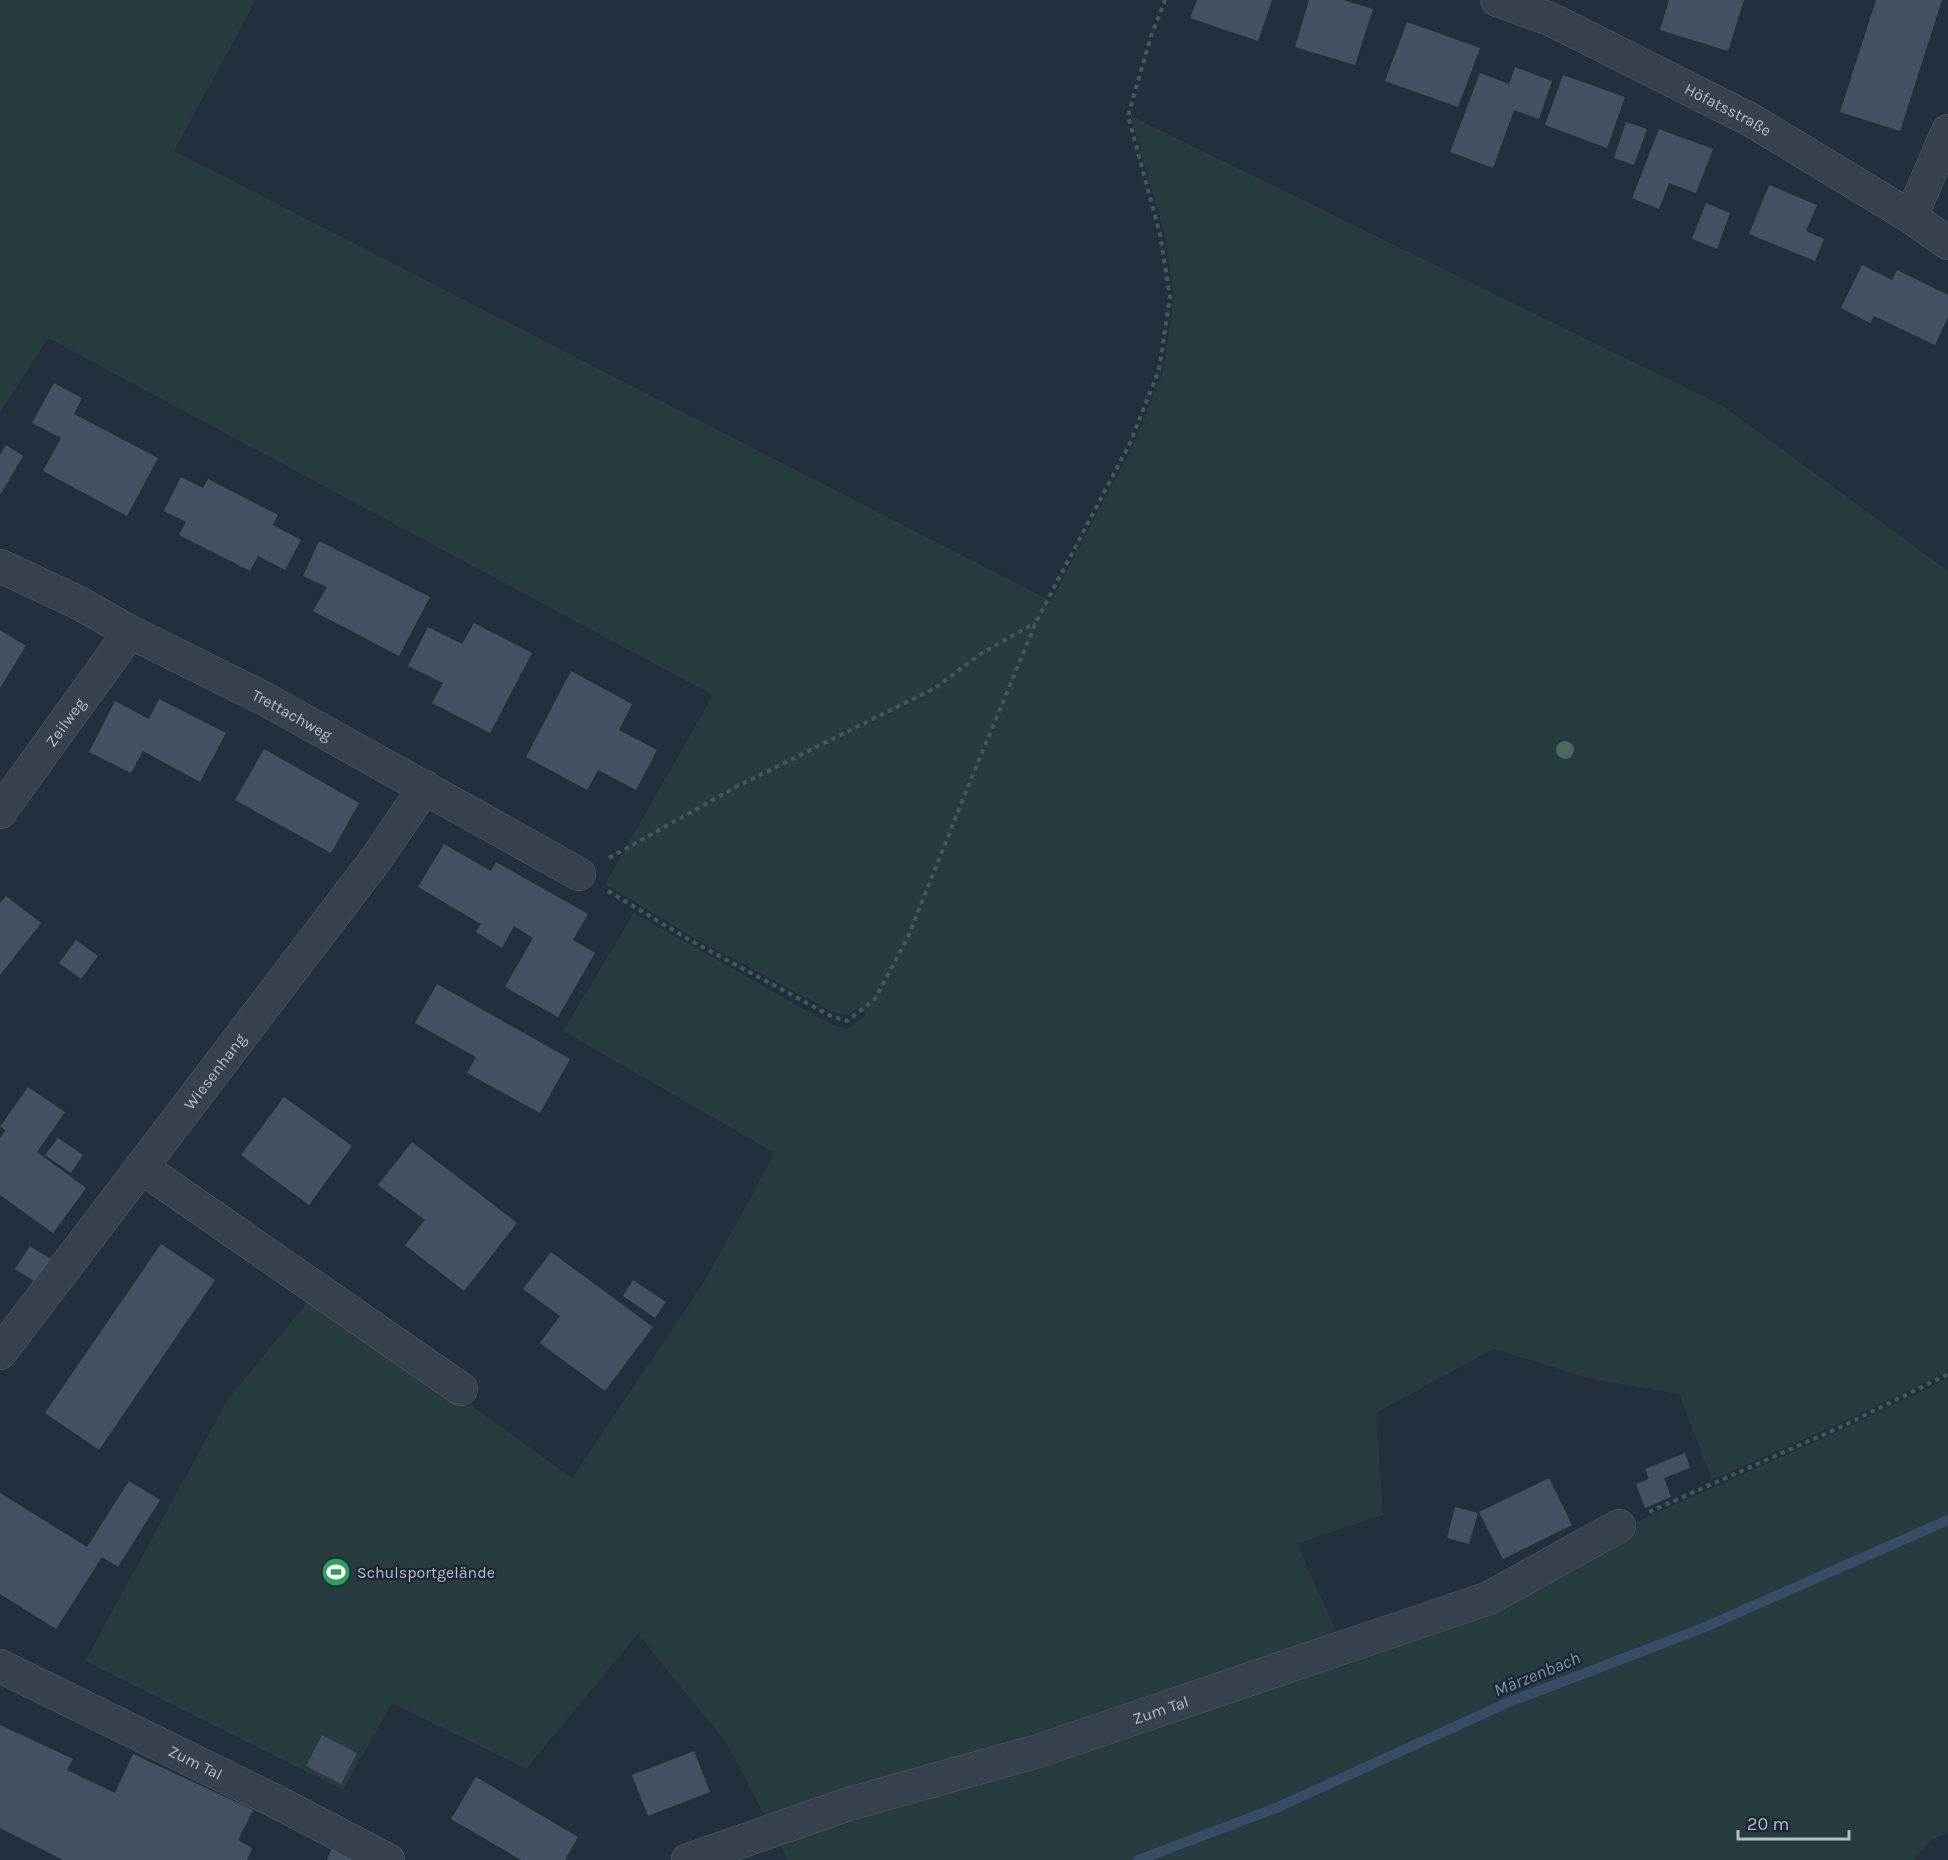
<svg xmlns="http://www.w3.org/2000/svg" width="1948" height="1860" viewBox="0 0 1948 1860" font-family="Karla,sans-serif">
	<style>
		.green { fill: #263c3f }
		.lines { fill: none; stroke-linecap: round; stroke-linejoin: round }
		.stream { stroke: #394c67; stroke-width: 10 }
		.building { fill: #455162 }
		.minor-casing { stroke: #565f6c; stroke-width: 34 }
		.path { stroke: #44595c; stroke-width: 4; stroke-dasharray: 4.5 4.5; stroke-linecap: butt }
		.minor { stroke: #38414e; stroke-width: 33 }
		.tree { fill: #4b6a5d }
		.labels { text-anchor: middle; stroke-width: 4.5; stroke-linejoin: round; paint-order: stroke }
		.street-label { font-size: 16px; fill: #b4bcc9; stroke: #1d2633 }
		.poi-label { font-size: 16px; fill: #b4bcc9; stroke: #1d2633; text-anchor: start }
		.water-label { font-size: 18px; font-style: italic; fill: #7c92b1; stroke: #1d2633 }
	</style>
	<rect width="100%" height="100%" fill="#242f3e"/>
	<!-- green -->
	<g class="green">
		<path d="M0,0H256L174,151L1051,601L1134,444L1163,371L1174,297L1165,236L1131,116L1723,406L1948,571V1371L1845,1421L1712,1480L1679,1394L1592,1379L1493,1349L1376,1413L1383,1515L1297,1544L1342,1644L768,1823L728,1745L638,1634L526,1769L392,1703L343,1790L85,1661L228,1399L315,1293L572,1478L704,1282L775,1153L563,1031L634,913L832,1025L848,1029L866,1015L859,1007L847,1015L833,1012L689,935L605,884L713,695L48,338L0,413Z"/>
		<path d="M1948,1378V1832L1930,1841L1914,1860H788L775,1836L1040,1756L1618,1530L1846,1428Z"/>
	</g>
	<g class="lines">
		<!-- stream -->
		<path class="stream" d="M1138,1860L1276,1808L1509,1702L1703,1628L1948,1520"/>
	</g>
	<!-- building -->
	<g class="building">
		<path d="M1197,0H1272L1258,41L1190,18Z"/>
		<path d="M1309,0H1343L1373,9L1355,65L1295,47Z"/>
		<path d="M1669,0H1744L1728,51L1660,30Z"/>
		<path d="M1876,0H1942L1900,131L1840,112Z"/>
		<path d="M1407,22L1480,48L1458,107L1385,81Z"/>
		<path d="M1515,67L1552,81L1539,119L1514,110L1493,168L1450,152L1480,73L1509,84Z"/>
		<path d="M1563,75L1625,97L1607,148L1545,125Z"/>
		<path d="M1626,122L1647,129L1634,165L1614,158Z"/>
		<path d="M1659,129L1713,149L1696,193L1669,183L1659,209L1632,198Z"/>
		<path d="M1769,185L1817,205L1806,231L1824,239L1815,261L1749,234Z"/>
		<path d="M1706,203L1730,213L1717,249L1692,239Z"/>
		<path d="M1862,265L1892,280L1897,270L1948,295V317L1935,345L1874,316L1870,323L1841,308Z"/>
		<path d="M54,383L82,398L74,414L158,458L127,516L43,471L61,438L32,423Z"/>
		<path d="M6,445L23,456L0,495V455Z"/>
		<path d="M181,477L203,488L208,479L278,515L273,525L301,540L285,570L258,556L250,571L179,535L186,522L164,511Z"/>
		<path d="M319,541L430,597L399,656L313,611L327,587L303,576Z"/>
		<path d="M474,623L532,653L490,733L432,703L443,683L408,666L428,627L462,644Z"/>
		<path d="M0,630L26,646L0,688Z"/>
		<path d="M571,671L632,704L619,730L657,750L636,790L598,770L587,790L526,757Z"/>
		<path d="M159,699L226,733L200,782L143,751L131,773L89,752L115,701L149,719Z"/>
		<path d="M264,749L359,803L331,853L235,800Z"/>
		<path d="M444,844L491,871L496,862L588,914L573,940L595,953L558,1017L505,987L533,938L514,926L502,948L476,932L481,924L418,887Z"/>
		<path d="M6,896L41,923L0,975V903Z"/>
		<path d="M76,940L98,956L81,979L59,963Z"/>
		<path d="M437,984L570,1059L540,1113L467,1073L476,1057L415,1023Z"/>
		<path d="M28,1087L65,1112L37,1152L86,1188L53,1233L0,1195V1138L6,1130L0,1127Z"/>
		<path d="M284,1097L352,1146L309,1205L241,1155Z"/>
		<path d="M58,1138L83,1155L71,1173L45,1155Z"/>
		<path d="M412,1142L517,1223L464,1291L405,1245L425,1220L378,1185Z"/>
		<path d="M161,1244L215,1280L99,1450L45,1413Z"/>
		<path d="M30,1246L52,1260L37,1283L15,1269Z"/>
		<path d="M551,1252L653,1327L605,1391L540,1343L560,1316L523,1289Z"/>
		<path d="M633,1280L666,1302L655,1318L623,1296Z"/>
		<path d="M1685,1453L1690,1468L1664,1478L1671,1497L1645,1508L1636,1484L1649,1479L1645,1469Z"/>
		<path d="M1549,1478L1572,1525L1503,1559L1479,1512Z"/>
		<path d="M129,1481L160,1500L118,1567L102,1557L56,1629L0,1594V1493L87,1547Z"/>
		<path d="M1455,1507L1478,1513L1469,1544L1447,1538Z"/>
		<path d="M0,1725L73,1759L67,1770L115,1793L133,1754L253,1810L238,1840L252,1848L247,1860H63L0,1828Z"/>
		<path d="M322,1735L357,1753L341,1784L306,1766Z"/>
		<path d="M694,1751L710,1792L648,1816L632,1775Z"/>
		<path d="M476,1777L578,1837L565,1860H521L451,1819Z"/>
		<path d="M332,1848L358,1860H327Z"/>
	</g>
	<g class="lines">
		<!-- minor casing -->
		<g class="minor-casing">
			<g id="minor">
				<path id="s1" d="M1497,0L1550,19L1751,120L1911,217L1948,243"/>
				<path d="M1911,217L1948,131"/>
				<path id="s2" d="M0,566L79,603L130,632L265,699L579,874"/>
				<path id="s3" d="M0,812L130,632"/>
				<path d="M141,1167L461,1389"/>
				<path id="s4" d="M0,1353L376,859L425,787"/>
				<path id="s5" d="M0,1666L277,1802L388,1860"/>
				<path id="s6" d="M688,1860L849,1804L1038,1751L1489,1598L1619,1526"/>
			</g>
		</g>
		<!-- path -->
		<g class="path">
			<path d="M609,858L736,787L935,688L982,653L1035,623"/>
			<path d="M608,891L688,939L831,1016L847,1021L875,999L908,937L967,789L1036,622L1130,443L1159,370L1170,297L1160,234L1128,116L1151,36L1165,0"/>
			<path d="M1649,1512L1845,1425L1948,1374"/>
		</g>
		<!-- minor -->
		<use href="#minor" class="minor"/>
	</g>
	<!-- trees -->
	<circle class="tree" cx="1565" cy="750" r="9"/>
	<!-- icons -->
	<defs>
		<g id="stadium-disc" transform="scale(1.5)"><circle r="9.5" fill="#2e9e5b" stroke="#1d2633"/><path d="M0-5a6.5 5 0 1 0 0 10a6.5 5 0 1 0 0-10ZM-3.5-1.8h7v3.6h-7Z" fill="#fff"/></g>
	</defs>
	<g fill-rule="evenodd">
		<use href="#stadium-disc" x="336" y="1572"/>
	</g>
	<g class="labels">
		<!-- street labels -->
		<g class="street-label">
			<text dy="6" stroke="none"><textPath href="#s1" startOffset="256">Höfatsstraße</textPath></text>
			<text dy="6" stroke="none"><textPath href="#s2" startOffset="328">Trettachweg</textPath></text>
			<text dy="6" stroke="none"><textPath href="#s3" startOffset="111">Zeilweg</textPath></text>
			<text dy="6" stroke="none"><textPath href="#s4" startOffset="354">Wiesenhang</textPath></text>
			<text dy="6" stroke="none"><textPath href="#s6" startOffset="496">Zum Tal</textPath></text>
			<text dy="6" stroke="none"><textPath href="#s5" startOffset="218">Zum Tal</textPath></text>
		</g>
		<!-- poi labels -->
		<g class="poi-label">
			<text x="357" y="1578">Schulsportgelände</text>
		</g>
		<!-- water labels -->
		<g class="water-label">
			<text transform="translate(1537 1674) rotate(-22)" y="6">Märzenbach</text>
		</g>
	</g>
	<!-- scale -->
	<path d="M1738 1830v9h111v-9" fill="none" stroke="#b4bcc9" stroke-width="3"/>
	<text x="1747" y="1830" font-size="18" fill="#b4bcc9" stroke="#1d2633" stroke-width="4.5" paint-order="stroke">20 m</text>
</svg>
